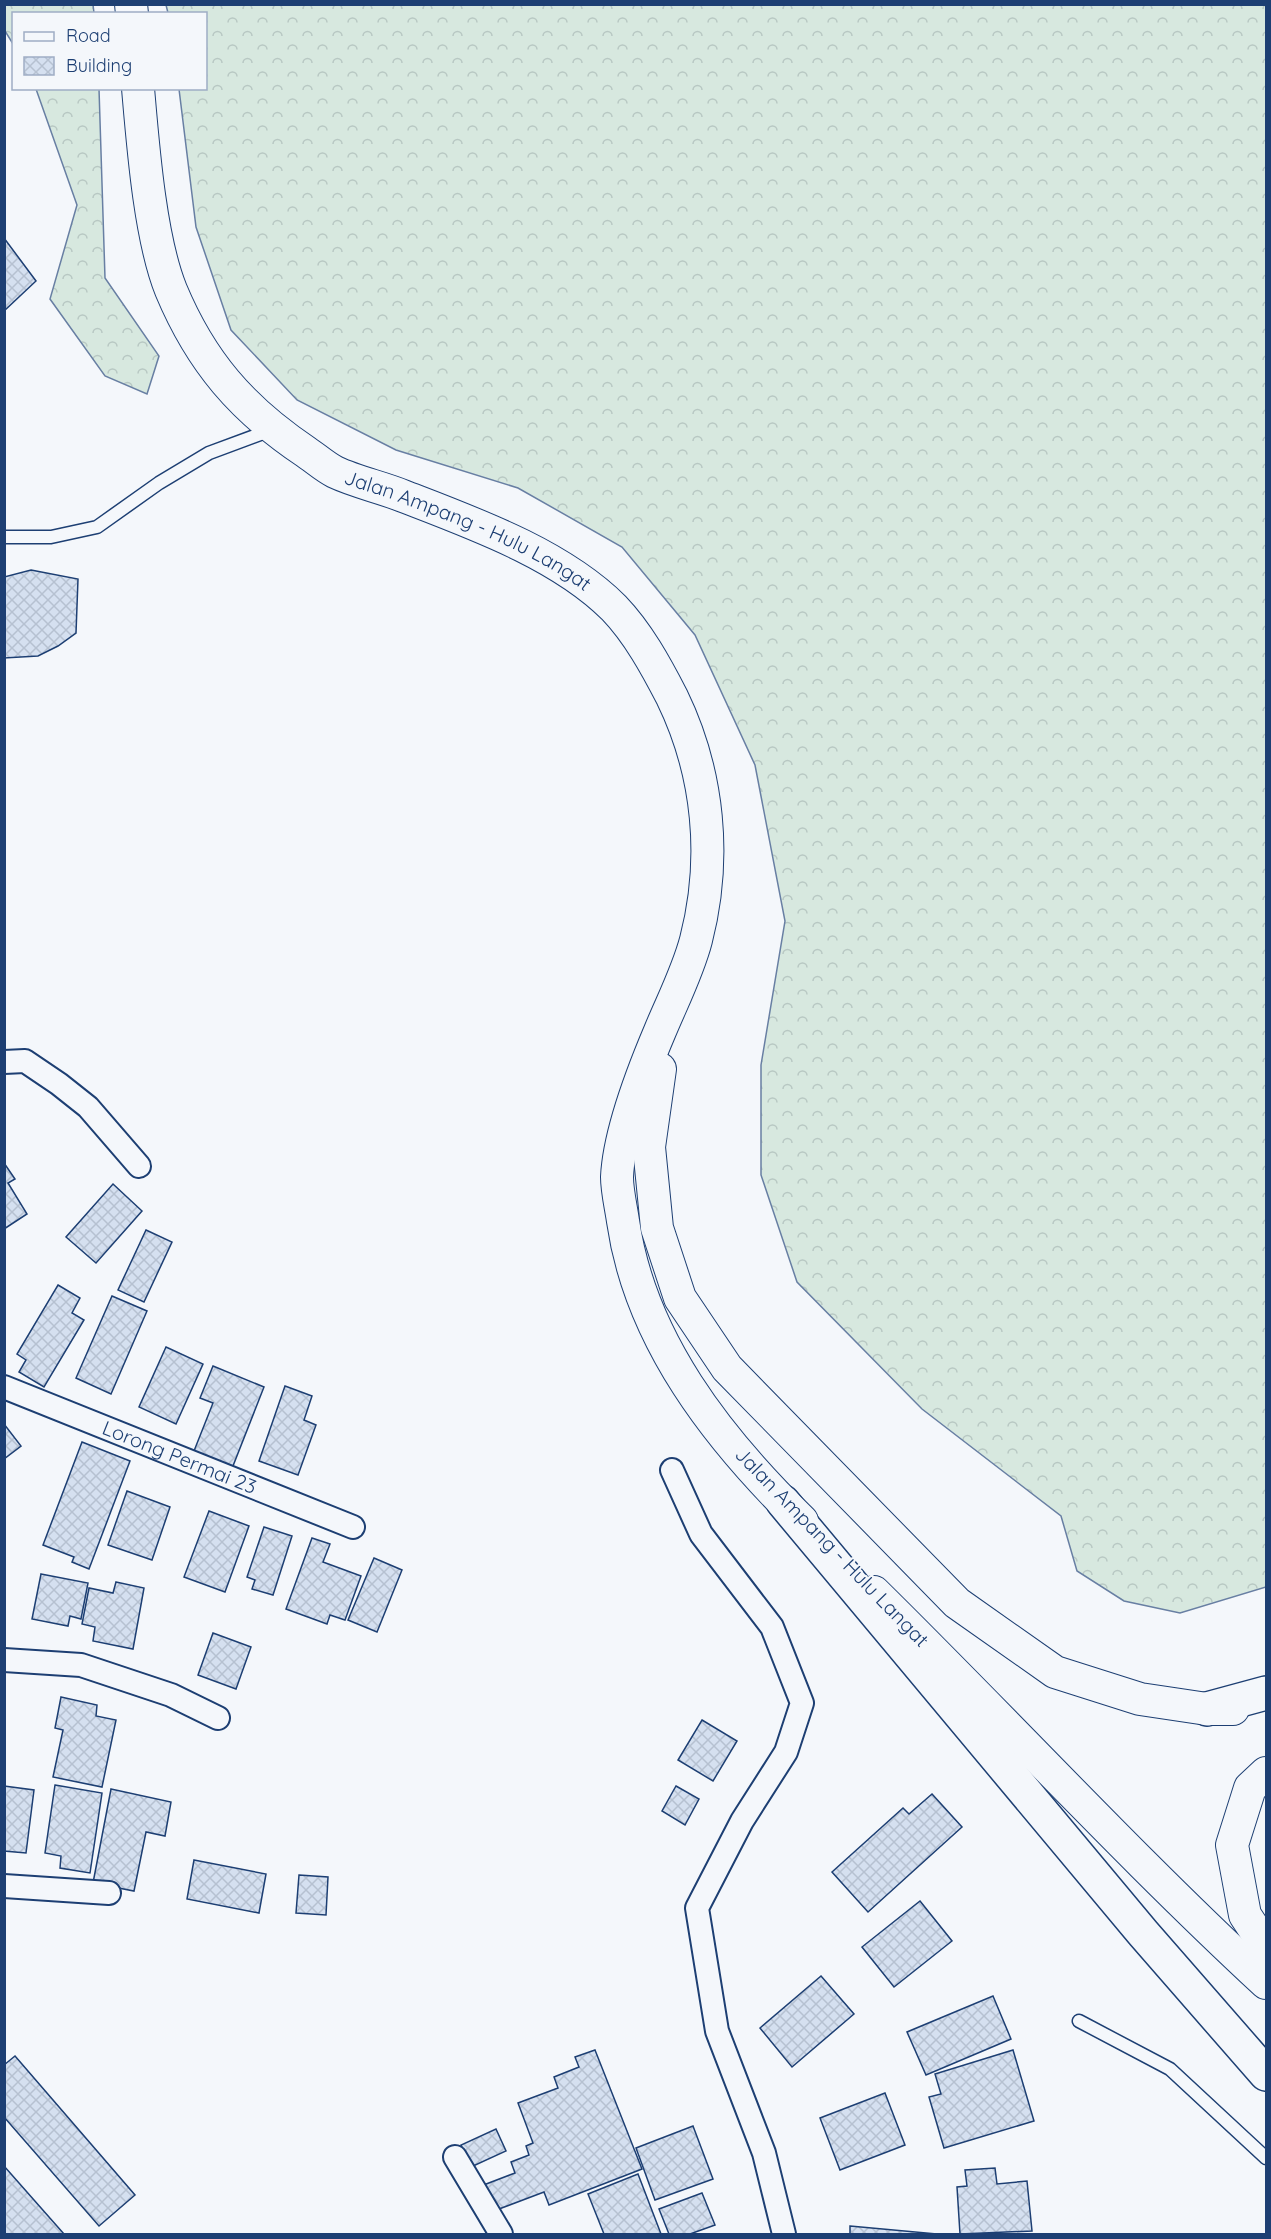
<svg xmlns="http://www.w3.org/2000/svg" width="1271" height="2239" viewBox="0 0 1271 2239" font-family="Quicksand,sans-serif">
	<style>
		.forest { fill: url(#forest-crowns); stroke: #687fa3; stroke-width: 1.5 }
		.building { fill: url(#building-cross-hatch); stroke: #1d3f73; stroke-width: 1.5 }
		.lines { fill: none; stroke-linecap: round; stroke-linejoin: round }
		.lane-casing { stroke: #1d3f73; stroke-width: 15 }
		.street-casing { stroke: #1d3f73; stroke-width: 26 }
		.secondary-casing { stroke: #1d3f73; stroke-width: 34 }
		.highway-casing { stroke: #1d3f73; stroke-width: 36 }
		.lane { stroke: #f4f7fb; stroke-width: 12 }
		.street { stroke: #f4f7fb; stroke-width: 22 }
		.secondary { stroke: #f4f7fb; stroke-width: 32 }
		.highway { stroke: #f4f7fb; stroke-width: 33 }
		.labels { text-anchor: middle; stroke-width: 4.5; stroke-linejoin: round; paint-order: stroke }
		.street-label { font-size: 20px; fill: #1d3f73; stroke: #f4f7fb }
	</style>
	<defs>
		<pattern id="forest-crowns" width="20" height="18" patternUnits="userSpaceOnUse" patternTransform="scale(1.5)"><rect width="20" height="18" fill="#d7e8df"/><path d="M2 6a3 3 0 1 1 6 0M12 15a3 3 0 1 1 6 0" fill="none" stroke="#b8c8c3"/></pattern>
		<pattern id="building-cross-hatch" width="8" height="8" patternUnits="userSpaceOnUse" patternTransform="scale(1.5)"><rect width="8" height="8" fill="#d5e0f0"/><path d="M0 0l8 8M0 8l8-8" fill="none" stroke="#b6c1d1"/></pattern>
	</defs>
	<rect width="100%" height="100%" fill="#f4f7fb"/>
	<!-- forest -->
	<g class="forest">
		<path d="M4,5H93L94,13L14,14L13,44L5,31Z"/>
		<path d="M166,5H1266V1587L1180,1613L1124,1601L1077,1571L1061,1516L922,1409L797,1282L761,1175V1065L785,921L755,765L695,635L622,547L518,488L396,450L297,400L231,330L196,227L179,89L206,88V14L168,13Z"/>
		<path d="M36,89H99L105,278L159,356L147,394L105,376L50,299L77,205Z"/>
	</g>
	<!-- building -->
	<g class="building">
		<path d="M4,238L36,281L4,311Z"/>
		<path d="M31,570L78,579L76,633L58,646L38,656L4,658V577Z"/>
		<path d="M4,1163L15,1179L8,1183L27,1214L4,1229Z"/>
		<path d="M113,1184L142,1211L96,1263L66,1237Z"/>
		<path d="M146,1230L172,1242L144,1302L118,1290Z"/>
		<path d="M58,1285L80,1298L72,1313L84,1320L44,1387L19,1372L26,1360L17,1354Z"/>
		<path d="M112,1296L147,1311L111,1394L76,1378Z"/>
		<path d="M166,1347L203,1364L176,1424L139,1407Z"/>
		<path d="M213,1366L264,1387L231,1471L192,1456L213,1403L200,1398Z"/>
		<path d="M285,1386L312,1396L304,1420L316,1425L298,1475L259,1461Z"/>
		<path d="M4,1424L21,1446L4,1459Z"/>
		<path d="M82,1442L130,1461L89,1569L72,1562L74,1557L43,1545Z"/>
		<path d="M127,1491L170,1507L152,1560L108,1545Z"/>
		<path d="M209,1511L249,1526L225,1592L184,1577Z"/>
		<path d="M264,1527L292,1536L273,1595L252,1589L255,1580L247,1577Z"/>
		<path d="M312,1538L330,1544L323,1562L361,1576L345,1620L330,1615L327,1624L286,1609Z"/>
		<path d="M374,1558L402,1570L377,1632L348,1620Z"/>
		<path d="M41,1574L88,1583L81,1619L70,1616L68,1626L32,1619Z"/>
		<path d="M116,1582L144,1588L133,1649L93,1641L95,1627L82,1624L89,1588L113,1593Z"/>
		<path d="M213,1633L251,1647L236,1689L198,1675Z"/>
		<path d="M61,1697L97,1705L96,1716L116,1720L102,1787L53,1777L63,1730L55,1728Z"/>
		<path d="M702,1720L737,1741L713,1781L678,1760Z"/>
		<path d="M55,1785L102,1793L90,1873L60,1868L61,1856L45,1853Z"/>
		<path d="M4,1786L34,1790L26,1853L4,1851Z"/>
		<path d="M676,1786L699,1799L685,1825L662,1811Z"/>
		<path d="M111,1789L171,1802L165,1836L146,1832L134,1891L93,1883Z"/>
		<path d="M932,1794L962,1827L868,1912L832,1872L903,1808L909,1814Z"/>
		<path d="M194,1860L266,1874L259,1913L187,1899Z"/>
		<path d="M299,1875L328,1877L326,1915L296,1913Z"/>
		<path d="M920,1901L952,1941L894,1987L862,1947Z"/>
		<path d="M821,1976L854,2014L792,2067L760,2028Z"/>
		<path d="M993,1996L1011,2039L926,2075L907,2032Z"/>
		<path d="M595,2050L642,2169L549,2205L544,2192L491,2212L481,2186L515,2173L511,2162L529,2155L526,2146L533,2143L518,2103L558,2088L554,2077L579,2067L575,2057Z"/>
		<path d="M1013,2050L1034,2121L944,2148L929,2097L941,2094L935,2074Z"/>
		<path d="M15,2056L135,2195L99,2226L4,2117V2065Z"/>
		<path d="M885,2093L905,2145L840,2170L820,2118Z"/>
		<path d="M693,2126L713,2179L655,2200L636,2148Z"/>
		<path d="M496,2129L506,2151L471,2167L461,2145Z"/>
		<path d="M4,2166L64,2234H4Z"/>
		<path d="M995,2168L997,2184L1027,2181L1032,2231L960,2234L957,2187L967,2186L965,2170Z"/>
		<path d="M638,2174L661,2234H604L588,2194Z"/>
		<path d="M702,2193L715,2225L690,2234H669L659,2209Z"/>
		<path d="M850,2226L937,2234H850Z"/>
	</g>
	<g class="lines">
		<!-- lane casing -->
		<g class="lane-casing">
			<g id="lane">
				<path d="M4,537H51L97,527L159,483L209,453L271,430"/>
				<path d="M1079,2021L1170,2069L1266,2158"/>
			</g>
		</g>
		<!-- street casing -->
		<g class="street-casing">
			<g id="street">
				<path d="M4,1062L25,1061L59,1084L88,1107L139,1166"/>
				<path id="s1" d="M4,1387L353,1527"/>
				<path d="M672,1470L701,1534L772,1627L802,1703L786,1752L742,1821L697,1908L717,2031L764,2153L784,2234"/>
				<path d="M4,1660L81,1665L171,1695L218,1718"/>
				<path d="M4,1886L109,1893"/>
				<path d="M455,2157L501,2234"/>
			</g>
		</g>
		<!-- secondary casing -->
		<g class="secondary-casing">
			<g id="secondary">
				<path d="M131,4L132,14"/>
				<path id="s2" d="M138,88C143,146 150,238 171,290C201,362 242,409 306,452C315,458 325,467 335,472C356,482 381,487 403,496C473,523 560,554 614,608C638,633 656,666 672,697C709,773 717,859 696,940C688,971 672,1002 660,1031C643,1071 619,1134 617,1177C617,1191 621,1207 623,1221C640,1340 718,1439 802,1521"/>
				<path d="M660,1069L649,1147L657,1228L680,1298L727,1368L957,1603L1055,1672L1140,1699L1207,1709H1233"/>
				<path d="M874,1592C1006,1722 1131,1858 1266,1983"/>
				<path d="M1266,1773L1250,1788L1232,1845L1245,1915L1266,1947"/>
			</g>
		</g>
		<!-- highway casing -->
		<g class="highway-casing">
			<g id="highway">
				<path d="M783,1502L1143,1933L1266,2074"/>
				<path d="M1207,1709L1266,1693"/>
			</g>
		</g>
		<!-- lane -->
		<use href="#lane" class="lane"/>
		<!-- street -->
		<use href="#street" class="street"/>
		<!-- secondary -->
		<use href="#secondary" class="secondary"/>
		<!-- highway -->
		<use href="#highway" class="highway"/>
	</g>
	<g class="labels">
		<!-- street labels -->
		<g class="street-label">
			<text dy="7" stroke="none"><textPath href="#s2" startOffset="600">Jalan Ampang - Hulu Langat</textPath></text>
			<text dy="7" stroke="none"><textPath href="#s1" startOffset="189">Lorong Permai 23</textPath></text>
			<text transform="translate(832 1547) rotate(46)" y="7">Jalan Ampang - Hulu Langat</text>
		</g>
	</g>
	<!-- border -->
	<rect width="1271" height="2239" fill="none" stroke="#1d3f73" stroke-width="12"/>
	<!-- legend -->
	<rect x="12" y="12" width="195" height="78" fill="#f4f7fb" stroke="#9eadc5" stroke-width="1.5"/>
	<rect x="24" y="32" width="30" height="9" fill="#f4f7fb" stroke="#9eadc5" stroke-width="1.5"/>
	<text x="66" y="42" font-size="18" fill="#1d3f73">Road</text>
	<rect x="24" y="57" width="30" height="18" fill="url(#building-cross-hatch)" stroke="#9eadc5" stroke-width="1.5"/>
	<text x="66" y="72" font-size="18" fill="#1d3f73">Building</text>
</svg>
